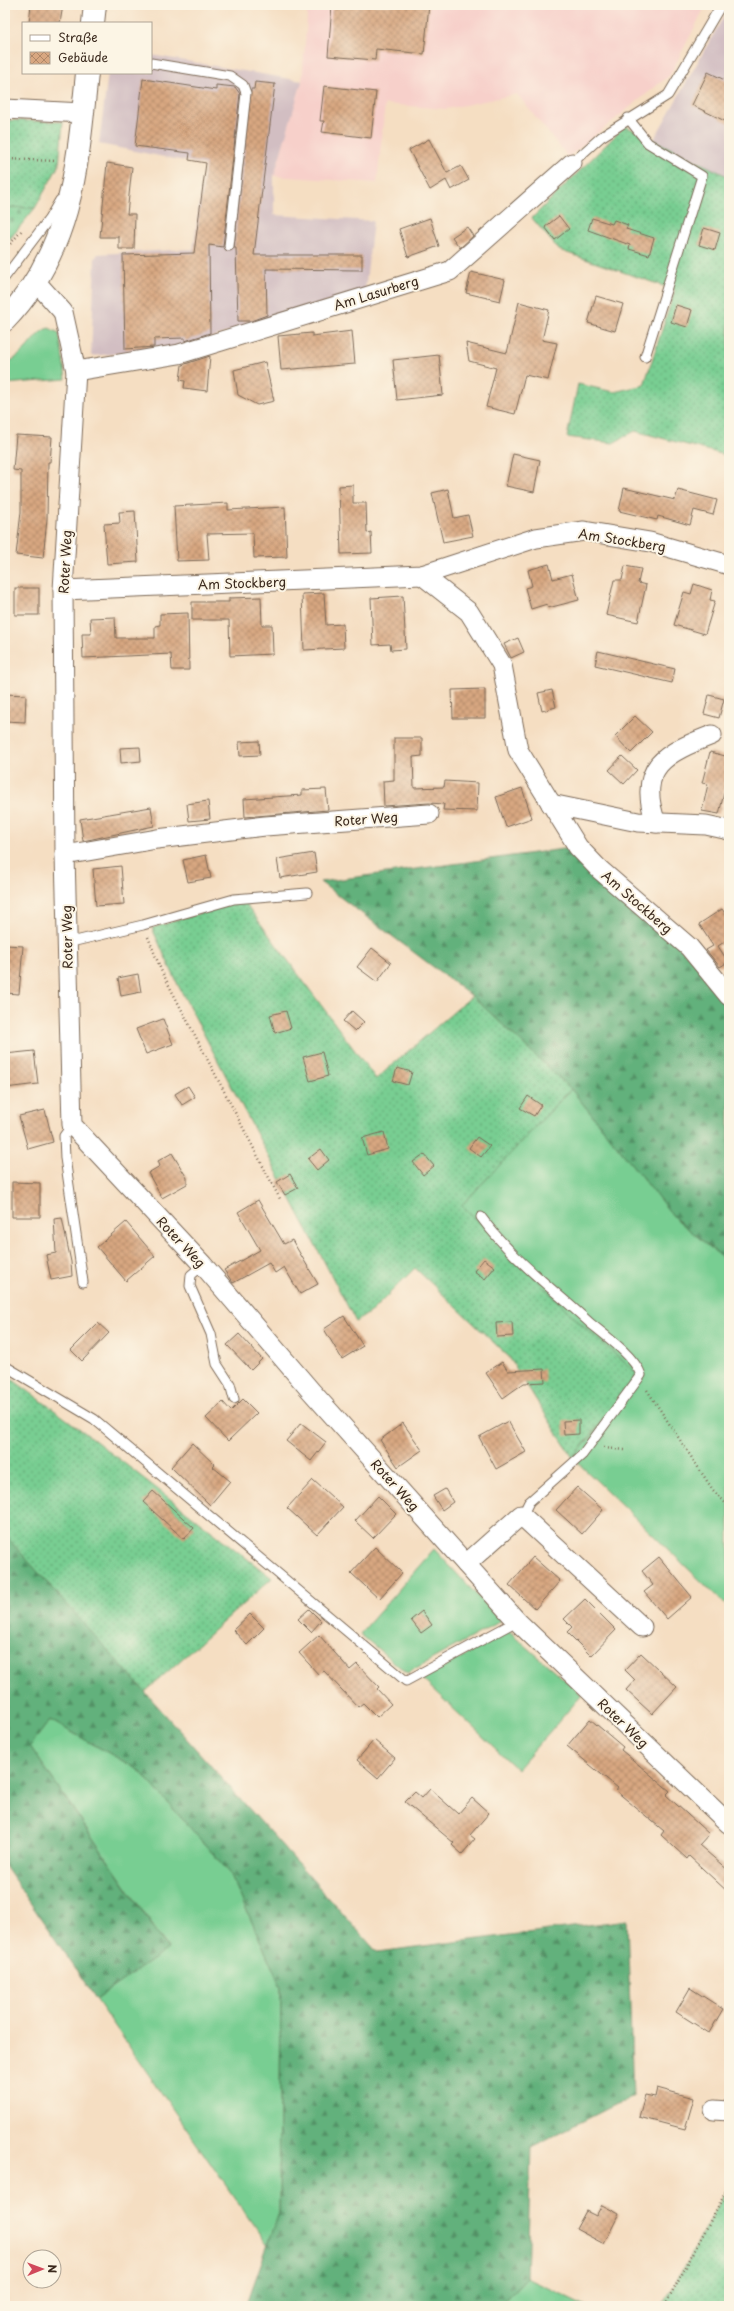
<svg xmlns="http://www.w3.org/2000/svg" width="734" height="2311" viewBox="0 0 734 2311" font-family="'Playpen Sans',sans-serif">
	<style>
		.built { fill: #f7d0ca }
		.industrial { fill: #d2bec2 }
		.grass { fill: #78ce92; stroke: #5a7c58 }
		.forest { fill: url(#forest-firs); stroke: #4e6e4d }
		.cemetery { fill: url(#cemetery-stones); stroke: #5a7c58 }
		.garden { fill: url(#garden-dots); stroke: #5a7c58 }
		.building { fill: url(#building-cross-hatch) }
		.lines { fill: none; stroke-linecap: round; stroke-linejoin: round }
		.service-casing { stroke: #7c6957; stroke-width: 11 }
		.minor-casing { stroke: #7c6957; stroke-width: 21 }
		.secondary-casing { stroke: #7c6957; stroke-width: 24 }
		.path { stroke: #7c6957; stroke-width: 2.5; stroke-dasharray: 1 3; stroke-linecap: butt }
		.service { stroke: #fff; stroke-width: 9 }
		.minor { stroke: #fff; stroke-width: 19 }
		.secondary { stroke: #fff; stroke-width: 22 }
		.labels { text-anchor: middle; stroke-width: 4; stroke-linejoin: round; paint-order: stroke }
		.street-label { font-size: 13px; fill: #3b2a1e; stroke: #fcf5e5 }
	</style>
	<defs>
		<pattern id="forest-firs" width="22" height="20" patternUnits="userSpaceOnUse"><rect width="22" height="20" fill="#62b17c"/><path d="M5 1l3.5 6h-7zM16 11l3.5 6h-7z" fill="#529065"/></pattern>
		<pattern id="cemetery-stones" width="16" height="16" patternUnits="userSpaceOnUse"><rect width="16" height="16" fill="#78ce92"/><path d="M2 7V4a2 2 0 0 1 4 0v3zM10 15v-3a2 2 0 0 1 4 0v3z" fill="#64a777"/></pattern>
		<pattern id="garden-dots" width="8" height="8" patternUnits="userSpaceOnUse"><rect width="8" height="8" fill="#78ce92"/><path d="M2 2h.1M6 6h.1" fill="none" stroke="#64a777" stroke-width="1.8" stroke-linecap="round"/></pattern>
		<pattern id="building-cross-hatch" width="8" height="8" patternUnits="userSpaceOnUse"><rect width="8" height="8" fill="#d8a781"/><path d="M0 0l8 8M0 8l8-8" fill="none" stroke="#b08869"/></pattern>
	</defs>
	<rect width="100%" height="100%" fill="#fcf5e5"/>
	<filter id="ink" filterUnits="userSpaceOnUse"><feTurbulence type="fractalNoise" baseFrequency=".025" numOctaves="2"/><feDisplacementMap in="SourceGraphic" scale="8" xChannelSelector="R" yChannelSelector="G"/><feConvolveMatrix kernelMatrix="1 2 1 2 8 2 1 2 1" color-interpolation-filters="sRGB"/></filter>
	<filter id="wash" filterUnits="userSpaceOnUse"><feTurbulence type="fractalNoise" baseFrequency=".012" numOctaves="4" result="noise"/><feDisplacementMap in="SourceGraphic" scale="16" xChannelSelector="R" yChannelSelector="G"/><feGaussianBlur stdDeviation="0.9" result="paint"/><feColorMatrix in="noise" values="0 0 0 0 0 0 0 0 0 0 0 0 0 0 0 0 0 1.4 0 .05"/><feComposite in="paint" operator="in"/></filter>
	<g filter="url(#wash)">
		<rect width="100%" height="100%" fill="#f5dec2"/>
		<!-- built -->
		<path class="built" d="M308,5H706L670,75L568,157L517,94L446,109L385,104L377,183L274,176L302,81Z"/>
		<!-- industrial -->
		<g class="industrial">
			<path d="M729,7V177L653,141Z"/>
			<path d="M151,55L302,81L274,176V215L373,221L365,291L176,348L91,356L95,258L98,254L193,249L205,165L99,144L108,73H151Z"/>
		</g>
		<!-- grass -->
		<g class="grass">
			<path d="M49,328L59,333L66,379L5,384V364C10,361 17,358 21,353C30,346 38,330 49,328Z"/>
			<path d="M571,1089L674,1217L729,1263V1608L573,1458L597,1429L625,1363L579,1322L462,1205Z"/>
			<path d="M434,1549L501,1621L407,1673L360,1634Z"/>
			<path d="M509,1631L582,1695L517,1769L422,1679Z"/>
			<path d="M50,1720L139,1770L230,1873L281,1987L279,2213L268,2246L96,1999L168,1948L30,1746Z"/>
			<path d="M527,2278L586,2306H500Z"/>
		</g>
		<!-- forest -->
		<g class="forest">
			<path d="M578,847L729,996V1263L674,1217L571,1089L472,996L320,882Z"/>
			<path d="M5,1535L377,1952L627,1920L633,2096L531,2147L527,2278L500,2306H246L279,2213L281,1987L230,1873L139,1770L50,1720L30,1746L168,1949L96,1999L5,1866Z"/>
		</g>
		<!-- cemetery -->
		<path class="cemetery" d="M5,207L35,208L5,245Z"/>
		<!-- garden -->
		<g class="garden">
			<path d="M5,120L63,122L59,165L35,208L5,207Z"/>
			<path d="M625,126L729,177V456L635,431L613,443L567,437L578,384L614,392L644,385L675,290L559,250L532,218Z"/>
			<path d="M243,900L376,1079L472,996L571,1089L462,1205L579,1322L636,1373L632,1382L573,1458L509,1357L415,1268L373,1310L356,1322L179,987L152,928Z"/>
			<path d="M5,1374L84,1432L272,1578L145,1692L5,1535Z"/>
			<path d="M729,2183V2306H663Z"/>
		</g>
		<g id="blocks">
			<!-- building -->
			<g class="building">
				<path d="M31,5H63L60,23H29Z"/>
				<path d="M332,5H429L424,54L376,49L375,60L328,56Z"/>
				<path d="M708,72L729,82V123L692,105Z"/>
				<path d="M143,79L216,90V85L235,87L240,94L223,247L209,245L210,333L185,341V338L154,339V347L125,349L123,255L194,253L206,163L189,160L190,153L135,146Z"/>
				<path d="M255,82L275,84L254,255H362V270L266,269L267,315L251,321H238L236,248H234L251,89H254Z"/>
				<path d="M324,86L376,92L371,138L322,132L324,121H320Z"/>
				<path d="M429,139L447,173L461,166L469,180L451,190L446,180L430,190L409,150Z"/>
				<path d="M107,163L132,167L127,214H135L134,249H119V237H100Z"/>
				<path d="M559,216L569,229L555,240L545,227Z"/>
				<path d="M430,218L439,246L408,257L399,229Z"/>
				<path d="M592,218L612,224L614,220L628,225L626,229L654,238L649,255L629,249L630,245L588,230Z"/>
				<path d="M467,227L473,236L460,248L452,237Z"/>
				<path d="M704,228L720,233L715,250L699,245Z"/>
				<path d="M471,272L505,280L500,301L466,293Z"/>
				<path d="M596,296L623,304L615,331L588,323Z"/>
				<path d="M519,302L549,310L542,340L557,343L548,380L525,375L515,414L486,407L496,368L469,361L466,343L507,353Z"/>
				<path d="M676,305L692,310L687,327L671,322Z"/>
				<path d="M352,331L355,364L281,370L278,336L312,333V336Z"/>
				<path d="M439,355L443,395L397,400L393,360Z"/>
				<path d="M210,356L207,391L184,388L185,381L180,380L182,365Z"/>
				<path d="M265,362L274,401L257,405L238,395L234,370Z"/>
				<path d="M16,435L52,437L50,462H48L47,519L43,558L16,555L21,512V471L13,470Z"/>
				<path d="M513,454L540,460L534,492L506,486Z"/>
				<path d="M353,485V503H366L367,533L371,532L372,553L341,554L339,486Z"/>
				<path d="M624,488L675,500L678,490L717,500L713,515L694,510L690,525L658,516L657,520L619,511Z"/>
				<path d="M448,489L454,518L468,515L473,536L443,542L432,493Z"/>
				<path d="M228,503V510L285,507L287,557L254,558L253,533L207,534L209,560L177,561L174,506Z"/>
				<path d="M135,511L138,562L107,564L104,524L120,523L119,512Z"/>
				<path d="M549,564L553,579L572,574L579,600L548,608L547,604L531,609L525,588L532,586L528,570Z"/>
				<path d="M625,566L641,569L638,583L646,585L638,622L606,615L614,580H622Z"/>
				<path d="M694,584L712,590L710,600L715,601L705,634L674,625L684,592L691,594Z"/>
				<rect x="15" y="588" width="24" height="27"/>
				<path d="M324,593L326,625L343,624L344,648L304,650L302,594Z"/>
				<path d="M403,596L406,649L391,650L390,644L373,645L371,598Z"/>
				<path d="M261,597L262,625H272L273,654L230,656L229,620H192V602H229V598Z"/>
				<path d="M188,613L189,670H172L171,654L83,658L82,634H91L90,618L115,617L116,638H155V626L160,625V614Z"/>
				<path d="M518,638L524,652L511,658L504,644Z"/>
				<path d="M598,651L675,669L672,683L595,665Z"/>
				<path d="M485,689V718H453L452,690Z"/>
				<path d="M552,690L556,707L542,711L538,693Z"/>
				<path d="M5,694L26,695L25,722L5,721Z"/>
				<path d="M709,695L724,699L719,718L704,714Z"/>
				<path d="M635,716L652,732L631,753L615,736Z"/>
				<path d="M394,738H422V756L413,757L414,788L444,787L445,781L478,783L477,811L443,810L444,804L429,803L384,806L383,781L394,780Z"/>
				<path d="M259,741L260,755L240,756L239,742Z"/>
				<path d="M140,747L141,761L121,763L120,748Z"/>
				<path d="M710,752L729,757V772L719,814L702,811L708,784L702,783Z"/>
				<path d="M622,756L637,770L624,784L609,770Z"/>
				<path d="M522,788L532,818L506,827L496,797Z"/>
				<path d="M326,789L328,810L245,817L244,799L302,795V790Z"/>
				<path d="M208,801L210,819L189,821L187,804Z"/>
				<path d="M151,807L154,826L83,841L80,819Z"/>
				<path d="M314,853L317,872L280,878L277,859Z"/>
				<path d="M206,855L211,878L188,882L183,860Z"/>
				<path d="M121,866L124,904L96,906L93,869Z"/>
				<path d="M722,909L729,919V939L718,946L728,962L720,967L706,950L713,946L699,924Z"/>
				<path d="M5,945L23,946L19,994L5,993Z"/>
				<path d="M372,948L391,963L377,982L357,967Z"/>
				<path d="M138,974L141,992L121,996L118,978Z"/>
				<path d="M286,1011L291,1028L275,1033L270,1015Z"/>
				<path d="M352,1011L364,1022L355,1031L343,1021Z"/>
				<path d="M163,1019L173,1044L146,1054L136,1029Z"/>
				<path d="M34,1051L38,1084L5,1088V1054Z"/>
				<path d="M322,1052L328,1076L310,1081L303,1057Z"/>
				<path d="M397,1068L412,1072L408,1085L393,1081Z"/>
				<path d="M188,1086L195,1097L182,1105L175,1094Z"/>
				<path d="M528,1096L541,1105L534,1116L520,1108Z"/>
				<path d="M45,1110L53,1142L28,1149L19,1116Z"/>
				<path d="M384,1132L388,1149L367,1155L362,1138Z"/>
				<path d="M477,1137L490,1146L481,1157L469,1148Z"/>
				<path d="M321,1149L329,1160L317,1170L308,1159Z"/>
				<path d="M172,1153L187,1178V1184L162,1198L148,1173L160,1166L158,1161Z"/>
				<path d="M424,1154L434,1166L423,1175L413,1162Z"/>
				<path d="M290,1174L298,1188L285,1195L277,1182Z"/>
				<path d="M12,1182L40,1183V1217H12Z"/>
				<path d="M258,1200L284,1244L292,1240L318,1284L300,1294L284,1267L275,1273L269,1263L233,1283L224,1270L260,1250L238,1212Z"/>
				<path d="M62,1218L71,1262L72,1276L51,1280L46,1255L56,1253L54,1219Z"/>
				<path d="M126,1222L155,1256L126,1281L97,1247Z"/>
				<path d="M484,1259L495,1267L485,1279L474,1271Z"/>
				<path d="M344,1316L363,1346L342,1359L324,1329Z"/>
				<path d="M512,1322L513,1336L497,1337L496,1323Z"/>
				<path d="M98,1323L109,1333L82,1361L71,1350Z"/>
				<path d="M239,1334L262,1359L251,1370L227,1345Z"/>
				<path d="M502,1362L508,1371L544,1369L545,1382L524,1383L503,1398L486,1373Z"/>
				<path d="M243,1399L257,1413L228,1441L206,1418L223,1402L231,1411Z"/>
				<path d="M579,1420V1434L564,1435L563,1421Z"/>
				<path d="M508,1421L526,1452L496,1469L479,1437Z"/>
				<path d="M301,1423L326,1442L311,1461L286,1441Z"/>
				<path d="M403,1423L422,1450L398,1467L380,1440Z"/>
				<path d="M192,1443L215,1465L213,1467L230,1481L210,1505L171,1467Z"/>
				<path d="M313,1480L343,1507L317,1535L287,1508Z"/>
				<path d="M577,1487L603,1510L582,1534L556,1510Z"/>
				<path d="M445,1489L453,1502L442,1510L433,1496Z"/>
				<path d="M153,1491L194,1528L184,1539L143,1502Z"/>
				<path d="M378,1496L396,1514L373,1538L355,1521Z"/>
				<path d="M375,1547L402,1573L379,1599L351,1573Z"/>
				<path d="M533,1557L560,1581L535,1609L509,1585Z"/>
				<path d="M659,1557L692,1597L667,1619L644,1592L653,1585L642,1571Z"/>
				<path d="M585,1599L616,1630L591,1656L567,1632L572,1627L564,1619Z"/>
				<path d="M309,1609L321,1621L311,1632L298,1619Z"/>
				<path d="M422,1611L432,1625L421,1633L411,1620Z"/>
				<path d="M250,1614L264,1628L247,1645L233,1630Z"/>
				<path d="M319,1635L350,1670L357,1664L379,1687L377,1689L391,1704L377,1717L363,1703L358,1707L324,1671L319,1675L299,1653Z"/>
				<path d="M641,1653L677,1687L652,1714L626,1690L635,1680L625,1670Z"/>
				<path d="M590,1719L623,1747L621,1750L670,1791L666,1795L709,1834L699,1845L729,1871V1893L689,1856L687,1859L661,1835L664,1831L616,1791L618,1788L567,1746Z"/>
				<path d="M374,1740L395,1758L378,1778L357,1760Z"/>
				<path d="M430,1789L458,1814L472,1798L489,1813L470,1835L475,1839L462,1854L452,1845L454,1843L405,1802L415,1792L422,1798Z"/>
				<path d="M690,1988L723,2009L709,2033L676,2012Z"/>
				<path d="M657,2088L694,2098L685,2129L639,2117L645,2095L655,2097Z"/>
				<path d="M602,2205L619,2214L604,2244L576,2229L586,2211L596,2216Z"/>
			</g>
		</g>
	</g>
	<g filter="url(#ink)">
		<use href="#blocks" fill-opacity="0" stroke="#7c6957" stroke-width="1"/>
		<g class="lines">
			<!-- service casing -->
			<g class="service-casing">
				<g id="service">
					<path d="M151,63L230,76L243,85L246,93L229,246"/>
					<path d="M628,118L648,143L702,176L645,357"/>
					<path d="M572,163L601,137L668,95L721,5"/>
					<path d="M5,277L49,219L60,200"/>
					<path d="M67,943L143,925L234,899L307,893"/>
					<path d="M72,1125L64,1136L65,1158L83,1282"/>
					<path d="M481,1217C511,1258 553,1289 590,1323C605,1335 635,1357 641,1375L582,1455L529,1502L522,1516"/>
					<path d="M203,1265L191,1275L190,1286L211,1334L217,1364L230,1384L234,1399"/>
					<path d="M5,1366L94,1419L406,1681L517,1621"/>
				</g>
			</g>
			<!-- minor casing -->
			<g class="minor-casing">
				<g id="minor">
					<path d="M5,109L83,113"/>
					<path d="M36,282L63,312L76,371L63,590L65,855L72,1125L203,1265L311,1391L517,1621L729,1824"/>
					<path d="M76,371L179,354L450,271L572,163"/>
					<path d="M422,575L469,612L502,665L518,750L578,847L599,869L689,947L729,996"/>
					<path d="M63,590L422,575L536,538L584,531L650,542L729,565"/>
					<path d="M551,804L638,822L706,825L729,830"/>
					<path d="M656,823C636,766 666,753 712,735"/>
					<path d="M65,855L157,839L265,826L429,814"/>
					<path d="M466,1564L521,1515L642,1627"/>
					<path d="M714,2110L729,2111"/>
				</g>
			</g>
			<!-- secondary casing -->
			<g class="secondary-casing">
				<g id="secondary">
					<path d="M93,23L95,5"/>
					<path d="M5,320C72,251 78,163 87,73"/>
				</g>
			</g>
			<!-- path -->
			<g class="path">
				<path d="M5,159L57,161"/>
				<path d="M5,250L23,229"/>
				<path d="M148,937L161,970L280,1199"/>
				<path d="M647,1390L713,1490L729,1507"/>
				<path d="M604,1448L625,1450"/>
				<path d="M665,2306L729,2186"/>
			</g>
			<!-- service -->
			<use href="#service" class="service"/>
			<!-- minor -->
			<use href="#minor" class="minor"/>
			<!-- secondary -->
			<use href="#secondary" class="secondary"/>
		</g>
	</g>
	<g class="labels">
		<!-- street labels -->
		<g class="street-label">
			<text transform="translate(376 293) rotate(-17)" y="5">Am Lasurberg</text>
			<text transform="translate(622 540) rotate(9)" y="5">Am Stockberg</text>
			<text transform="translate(65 562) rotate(-87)" y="5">Roter Weg</text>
			<text transform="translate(242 583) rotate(-2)" y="5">Am Stockberg</text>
			<text transform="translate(366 819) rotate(-4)" y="5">Roter Weg</text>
			<text transform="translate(637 902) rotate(41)" y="5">Am Stockberg</text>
			<text transform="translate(67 937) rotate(-91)" y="5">Roter Weg</text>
			<text transform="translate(181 1242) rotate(47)" y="5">Roter Weg</text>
			<text transform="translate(395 1485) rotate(48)" y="5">Roter Weg</text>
			<text transform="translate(623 1723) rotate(44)" y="5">Roter Weg</text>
		</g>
	</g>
	<!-- margin -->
	<rect width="734" height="2311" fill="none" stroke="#fcf5e5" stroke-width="20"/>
	<!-- legend -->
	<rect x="22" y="22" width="130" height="52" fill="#fcf5e5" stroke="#afa495"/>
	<rect x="30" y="35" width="20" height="6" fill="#ffffff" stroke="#afa495"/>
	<text x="58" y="42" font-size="12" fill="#3b2a1e">Straße</text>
	<rect x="30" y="52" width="20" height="12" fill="url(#building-cross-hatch)" stroke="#afa495"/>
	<text x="58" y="62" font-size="12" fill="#3b2a1e">Gebäude</text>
	<!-- north arrow -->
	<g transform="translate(42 2269) rotate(89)"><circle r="19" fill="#fcf5e5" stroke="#afa495"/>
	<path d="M0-3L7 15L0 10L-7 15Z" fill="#d1495b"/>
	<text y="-6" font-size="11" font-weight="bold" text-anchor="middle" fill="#3b2a1e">N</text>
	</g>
</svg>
